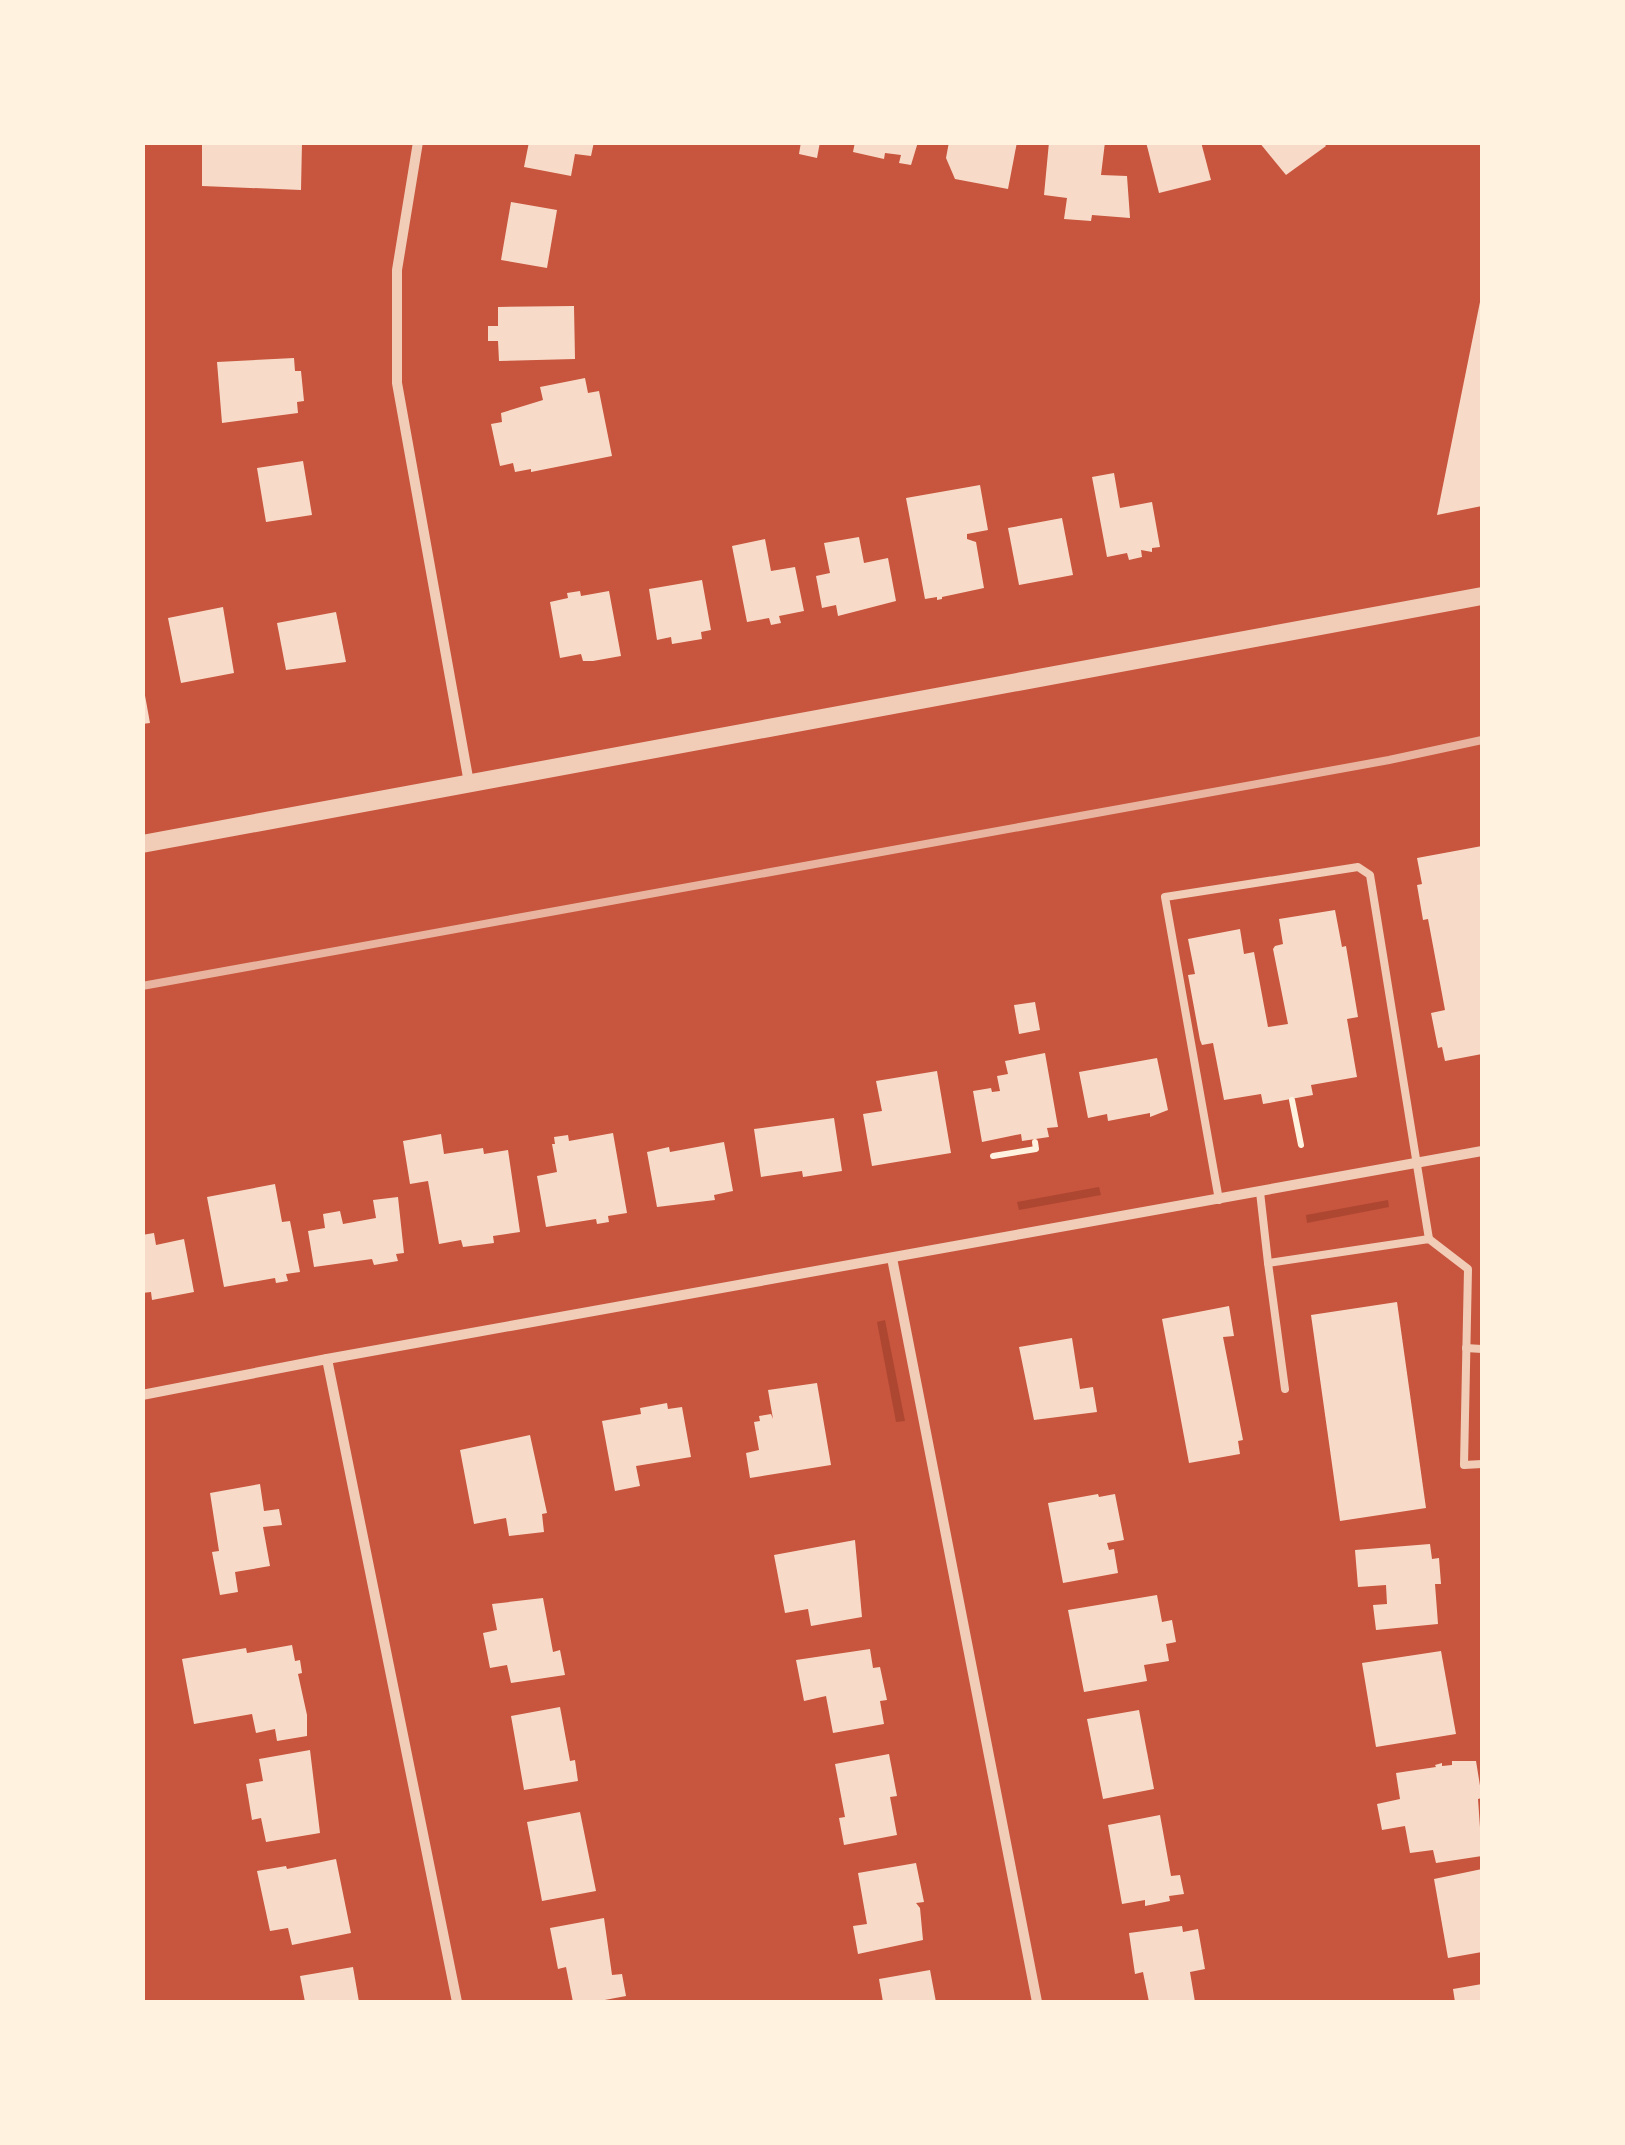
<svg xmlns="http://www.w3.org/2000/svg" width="1625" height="2145" viewBox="0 0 1625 2145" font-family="Raleway,sans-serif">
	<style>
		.green { fill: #ae4732 }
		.building { fill: #f7dbc8 }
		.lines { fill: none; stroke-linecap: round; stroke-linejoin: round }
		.path { stroke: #fff3e0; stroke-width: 6 }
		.service { stroke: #f1ccb7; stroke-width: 8 }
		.minor { stroke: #f1ccb7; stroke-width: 10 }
		.tertiary { stroke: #f1ccb7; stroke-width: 18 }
		.rail { stroke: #e9b49f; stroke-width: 8 }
	</style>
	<rect width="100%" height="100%" fill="#c8553d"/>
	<!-- green -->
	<g class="green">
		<path d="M1099,1187L1101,1195L1019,1210L1017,1202Z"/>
		<path d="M1388,1200L1389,1207L1307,1223L1306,1215Z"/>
		<path d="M885,1320L905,1421L896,1422L877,1322Z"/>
	</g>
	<!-- building -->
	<g class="building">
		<path d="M202,142H302L301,190L202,186Z"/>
		<path d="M529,142H594L591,156L575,154L571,176L524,167Z"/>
		<path d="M801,142H820L817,158L799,154Z"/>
		<path d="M855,142H918L911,165L899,163L901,155L885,153L884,159L853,152Z"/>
		<path d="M949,142H1017L1008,189L955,179L946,158Z"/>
		<path d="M1049,142H1105L1101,175L1127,176L1130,218L1092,215L1091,221L1064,219L1067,198L1044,195Z"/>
		<path d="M1146,142H1201L1211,180L1159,193Z"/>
		<path d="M1259,142H1323L1326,146L1286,175Z"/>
		<path d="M511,202L557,210L547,268L501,260Z"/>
		<path d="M1481,297L1482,506L1437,515Z"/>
		<path d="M574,306L575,359L499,361L498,341H488V326H498V307Z"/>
		<path d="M294,358L295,371H301L304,401L297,402L298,413L222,423L217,362Z"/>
		<path d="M585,378L588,393L599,391L612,456L531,472V469L515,472L513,463L500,466L491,424L502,422L501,413L543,400L540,387Z"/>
		<path d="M303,461L312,515L266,522L257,468Z"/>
		<path d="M1114,473L1120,508L1152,502L1160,547L1152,548V552L1141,550L1142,557L1129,560L1127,553L1107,557L1092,477Z"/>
		<path d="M980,485L988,530L967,534V539L976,542L984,588L942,597V599L937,600V597L925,599L906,498Z"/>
		<path d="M1062,518L1073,575L1019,585L1008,528Z"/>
		<path d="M859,537L864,563L888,558L896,601L838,616L836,605L822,608L816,576L830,573L824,543Z"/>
		<path d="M765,539L771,571L795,567L804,611L779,616L781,623L771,625L769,618L747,622L732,546Z"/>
		<path d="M702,580L711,630L701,632L702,639L672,644L671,637L657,640L649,589Z"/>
		<path d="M580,591L581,596L609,591L621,656L593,661H583L581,654L560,658L550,602L568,598L567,593Z"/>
		<path d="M223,607L234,673L181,683L168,618Z"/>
		<path d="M336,612L346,662L286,670L277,623Z"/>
		<path d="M144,690L150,723L142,724V691Z"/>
		<path d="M1482,846V1054L1445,1061L1442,1047L1438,1048L1431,1013L1445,1010L1428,919L1423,920L1417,885L1422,884L1417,858Z"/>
		<path d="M1335,910L1342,947L1346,946L1358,1017L1347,1019L1357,1077L1311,1085L1313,1095L1263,1104L1261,1094L1224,1100L1213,1043L1202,1045L1200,1040L1188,975L1195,974L1188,939L1240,929L1244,954L1254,952L1268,1027L1288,1024L1273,949L1275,946L1283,944L1279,919Z"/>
		<path d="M1035,1002L1040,1030L1019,1034L1014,1005Z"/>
		<path d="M1045,1053L1058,1127L1047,1128L1049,1137L1022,1141L1021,1134L982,1142L973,1091L991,1088L992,1092L1000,1091L997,1076L1008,1074L1005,1061Z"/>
		<path d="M1157,1058L1168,1110L1150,1117V1113L1108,1121L1107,1114L1088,1118L1079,1072Z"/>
		<path d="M937,1071L951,1153L872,1166L863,1114L882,1111L876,1081Z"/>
		<path d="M834,1118L842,1171L803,1177L802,1171L761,1177L754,1129Z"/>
		<path d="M613,1133L627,1213L608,1216L609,1222L597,1224L596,1219L546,1227L537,1176L557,1172L552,1144H555L554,1137L568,1135L569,1141Z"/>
		<path d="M441,1134L444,1154L483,1148L484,1154L508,1150L520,1232L493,1236L494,1243L463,1247L461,1240L439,1244L428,1181L410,1184L403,1141Z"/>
		<path d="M724,1142L733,1191L714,1195L715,1200L657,1207L647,1152L669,1147L670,1152Z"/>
		<path d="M275,1184L282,1222L290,1221L300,1272L286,1274L288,1281L276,1283L275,1278L224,1287L207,1197Z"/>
		<path d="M398,1197L404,1253L396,1254L398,1261L374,1265L372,1259L314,1267L308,1231L325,1228L323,1214L340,1211L343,1224L376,1218L373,1200Z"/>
		<path d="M154,1233L156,1245L184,1239L194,1292L152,1300L151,1292L142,1293V1235Z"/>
		<path d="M1397,1302L1426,1508L1340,1521L1311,1315Z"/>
		<path d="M1229,1306L1234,1336L1223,1337L1243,1440L1238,1441L1240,1454L1189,1463L1162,1319Z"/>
		<path d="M1072,1338L1080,1389L1093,1387L1097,1412L1034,1420L1019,1347Z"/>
		<path d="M817,1383L831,1465L750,1478L746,1453L759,1450L754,1422L760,1421L759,1416L771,1414L773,1419L768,1390Z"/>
		<path d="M667,1403L668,1409L682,1407L691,1457L636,1466L640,1486L615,1491L602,1421L641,1414L640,1408Z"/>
		<path d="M530,1435L547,1513L542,1514L544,1532L509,1536L506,1518L474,1524L460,1450Z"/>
		<path d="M260,1484L264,1511L279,1509L282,1525L263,1527L270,1566L235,1572L238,1592L220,1595L212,1552L219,1551L210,1493Z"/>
		<path d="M1098,1494L1099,1497L1115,1494L1124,1540L1107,1543L1109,1550L1114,1549L1118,1573L1063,1583L1048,1503Z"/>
		<path d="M855,1540L862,1617L811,1626L808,1609L785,1613L774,1555Z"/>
		<path d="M1430,1544L1432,1559L1439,1558L1441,1584H1435L1438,1624L1376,1630L1373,1605L1387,1604L1386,1585L1358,1587L1355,1550Z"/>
		<path d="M1157,1595L1162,1622L1172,1620L1176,1642L1166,1644L1169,1661L1144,1665L1147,1681L1084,1692L1068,1610Z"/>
		<path d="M543,1598L553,1652L560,1650L565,1675L511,1683L507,1665L490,1668L483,1633L497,1630L492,1604Z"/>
		<path d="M292,1645L295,1661L300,1660L302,1673L298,1674L307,1715V1736L277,1741L275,1729L256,1733L252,1714L194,1724L182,1659L246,1648L247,1653Z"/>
		<path d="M870,1649L873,1668L880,1667L887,1700L880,1701L884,1724L833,1733L826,1696L804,1701L796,1660Z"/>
		<path d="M1441,1651L1456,1734L1376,1747L1362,1663Z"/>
		<path d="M560,1707L570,1761L575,1760L578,1781L524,1790L511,1716Z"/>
		<path d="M1139,1710L1154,1789L1103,1799L1087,1719Z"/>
		<path d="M310,1750L320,1833L266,1842L261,1818L252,1820L246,1784L263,1781L259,1759Z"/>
		<path d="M889,1754L897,1796L890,1797L897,1835L844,1845L839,1818L845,1817L835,1764Z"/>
		<path d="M1452,1761H1476L1482,1798L1478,1799L1482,1856L1436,1863L1433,1850L1410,1853L1405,1826L1382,1830L1377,1804L1400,1799L1396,1773L1436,1767L1435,1765L1442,1763V1766L1452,1765Z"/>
		<path d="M580,1812L596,1891L542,1901L527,1822Z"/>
		<path d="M1160,1815L1171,1876L1180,1875L1184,1894L1169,1896L1170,1901L1145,1906V1900L1122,1904L1108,1825Z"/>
		<path d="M336,1859L351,1933L292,1945L288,1928L270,1931L257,1871L286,1866L287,1869Z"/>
		<path d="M916,1863L924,1902L916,1903L920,1908L923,1940L858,1954L853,1926L867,1924L858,1873Z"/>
		<path d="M1482,1869V1952L1448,1958L1434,1879Z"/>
		<path d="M604,1918L612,1975L622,1974L626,1996L594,2002H573L566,1967L558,1969L550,1928Z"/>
		<path d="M1182,1926L1183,1932L1198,1929L1205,1969L1190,1972L1195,2002H1149L1143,1972L1135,1974L1129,1933Z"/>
		<path d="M353,1967L359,2002H305L300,1976Z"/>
		<path d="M930,1970L936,2002H883L879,1979Z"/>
		<path d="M1482,1984V2002H1455L1453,1989Z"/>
	</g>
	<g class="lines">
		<!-- path -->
		<g class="path">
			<path d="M1292,1100L1301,1145"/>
			<path d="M993,1156L1036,1149L1035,1142"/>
		</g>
		<!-- service -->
		<g class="service">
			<path d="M1260,1192L1268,1263"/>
			<path d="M1219,1200L1165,897L1358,867L1370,875L1429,1239"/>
			<path d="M1466,1348L1482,1349"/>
			<path d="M1285,1389L1268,1263L1429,1239L1468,1269L1464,1465L1482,1464"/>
		</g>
		<!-- minor -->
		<g class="minor">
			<path d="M418,142L397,270V383L469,783"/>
			<path d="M892,1258L1037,2002"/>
			<path d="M327,1359L457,2002"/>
			<path d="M142,1395L327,1359L1482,1151"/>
		</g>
		<!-- tertiary -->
		<path class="tertiary" d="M142,844L1482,596"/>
		<!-- rail -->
		<path class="rail" d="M142,986L1389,760L1482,740"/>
	</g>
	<!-- border -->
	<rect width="1625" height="2145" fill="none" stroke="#fff3e0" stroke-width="290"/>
</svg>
